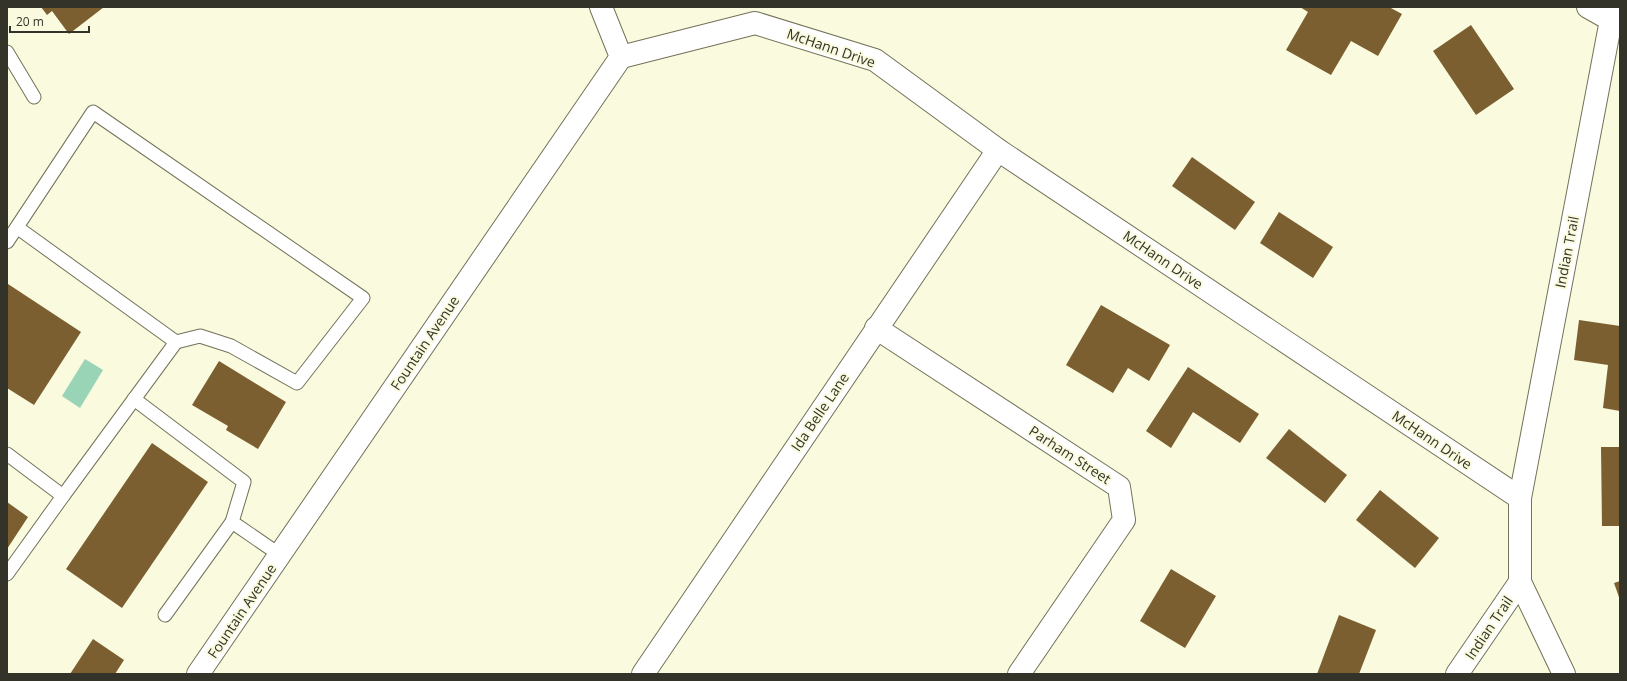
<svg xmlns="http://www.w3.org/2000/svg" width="1627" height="681" viewBox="0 0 1627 681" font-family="'Open Sans',sans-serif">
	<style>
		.water { fill: #99d4b7 }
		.building { fill: #7c5f31 }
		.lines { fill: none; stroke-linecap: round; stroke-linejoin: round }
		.service-casing { stroke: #73725a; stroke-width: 15 }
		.minor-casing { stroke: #73725a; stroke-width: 24 }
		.service { stroke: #fff; stroke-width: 13 }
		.minor { stroke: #fff; stroke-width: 22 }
		.labels { text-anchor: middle; stroke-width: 4; stroke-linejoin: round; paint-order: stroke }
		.street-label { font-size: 14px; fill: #343329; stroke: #fafade }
	</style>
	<rect width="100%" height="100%" fill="#fafade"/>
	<!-- water -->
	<path class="water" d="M85,359L103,370L80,408L62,396Z"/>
	<!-- building -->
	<g class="building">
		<path d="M41,7H104L69,34L52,11L47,15Z"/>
		<path d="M1300,7H1389L1402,14L1378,56L1351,41L1331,75L1286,50L1308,12Z"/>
		<path d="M1471,25L1514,89L1476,115L1433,51Z"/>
		<path d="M1192,157L1255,202L1235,230L1172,186Z"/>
		<path d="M1279,212L1333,247L1313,278L1260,243Z"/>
		<path d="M8,284L81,332L34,405L7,388Z"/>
		<path d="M1101,305L1170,345L1149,381L1128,368L1113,393L1066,365Z"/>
		<path d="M1579,320L1620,326V411L1603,408L1608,365L1574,360Z"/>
		<path d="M219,361L286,402L258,449L226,430L228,426L192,405Z"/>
		<path d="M1188,367L1259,414L1240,443L1193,412L1171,448L1146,431Z"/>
		<path d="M1289,429L1347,475L1325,503L1266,458Z"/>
		<path d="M152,443L208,482L122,608L66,569Z"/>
		<path d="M1601,447H1620V526H1602Z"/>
		<path d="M1380,490L1439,538L1415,568L1356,520Z"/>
		<path d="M7,502L28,517L7,549Z"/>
		<path d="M1171,569L1216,596L1185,648L1140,621Z"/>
		<path d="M1620,581V600L1614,583Z"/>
		<path d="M1339,615L1376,630L1359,674H1317Z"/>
		<path d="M93,639L124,660L115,674H70Z"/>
	</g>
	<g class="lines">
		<!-- service casing -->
		<g class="service-casing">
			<g id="service">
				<path d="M7,52L34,97"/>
				<path d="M7,242L93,112L363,298L297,383L231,346L200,336L176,342"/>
				<path d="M134,399L244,482L232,522L280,555"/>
				<path d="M7,454L63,496L176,342L18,228"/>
				<path d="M7,574L63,496"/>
				<path d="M165,615L232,522"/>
			</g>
		</g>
		<!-- minor casing -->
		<g class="minor-casing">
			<g id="minor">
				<path d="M1588,7L1620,25"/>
				<path d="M621,57L755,23L875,60L998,150L1520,498V582L1564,674"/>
				<path d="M876,328L1119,487L1124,520L1019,674"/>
				<path d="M1520,498L1611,20L1615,7"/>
				<path d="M198,674L621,57L601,7"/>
				<path d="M643,674L998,150"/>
				<path d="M1457,674L1520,582"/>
			</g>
		</g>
		<!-- service -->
		<use href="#service" class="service"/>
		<!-- minor -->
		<use href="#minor" class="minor"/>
	</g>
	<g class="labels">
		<!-- street labels -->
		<g class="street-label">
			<text transform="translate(831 48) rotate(19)" y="5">McHann Drive</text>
			<text transform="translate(1567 252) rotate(-79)" y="5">Indian Trail</text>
			<text transform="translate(1163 260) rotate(34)" y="5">McHann Drive</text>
			<text transform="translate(425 343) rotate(-56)" y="5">Fountain Avenue</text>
			<text transform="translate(820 412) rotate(-56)" y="5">Ida Belle Lane</text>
			<text transform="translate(1432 440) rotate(34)" y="5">McHann Drive</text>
			<text transform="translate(1070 455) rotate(33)" y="5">Parham Street</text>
			<text transform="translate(242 611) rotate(-56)" y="5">Fountain Avenue</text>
			<text transform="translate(1489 628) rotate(-56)" y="5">Indian Trail</text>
		</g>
	</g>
	<!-- border -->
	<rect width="1627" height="681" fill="none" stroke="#343329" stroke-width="16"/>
	<!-- scale -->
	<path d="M10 26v6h79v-6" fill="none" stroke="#343329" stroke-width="2"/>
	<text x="16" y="26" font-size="12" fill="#343329" stroke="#fafade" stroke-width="3" paint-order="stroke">20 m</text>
</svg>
